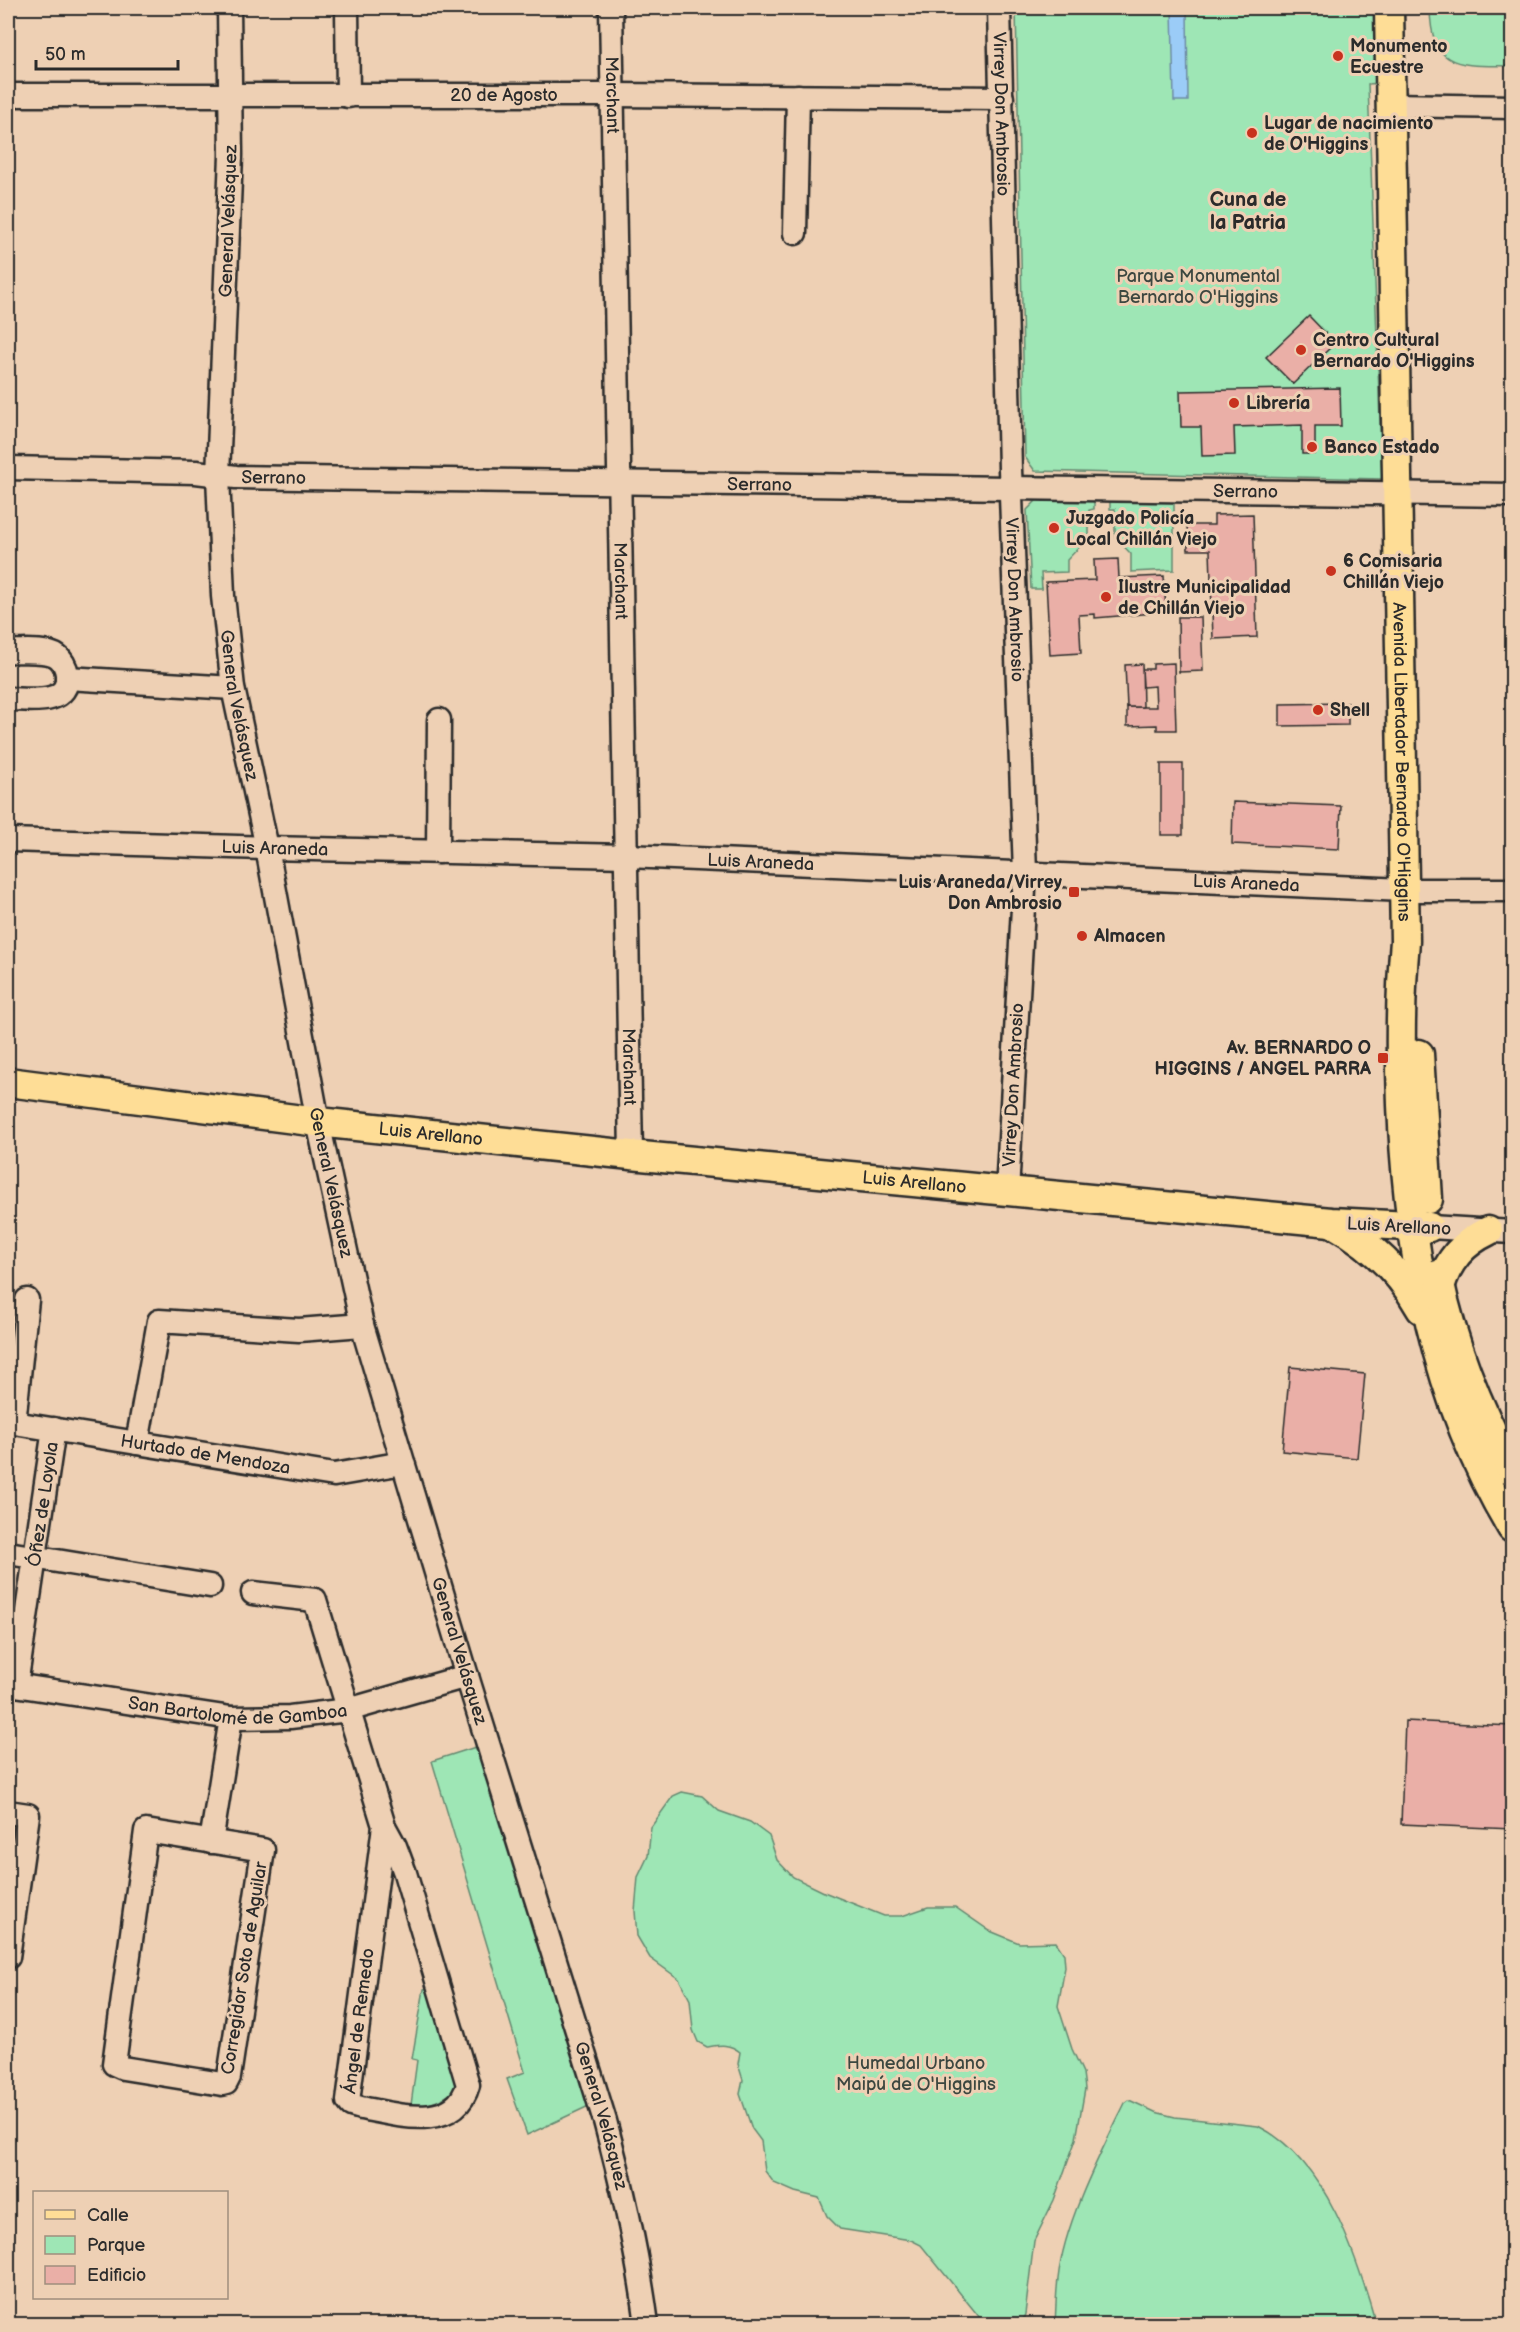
<svg xmlns="http://www.w3.org/2000/svg" width="1520" height="2332" viewBox="0 0 1520 2332" font-family="'Balsamiq Sans',sans-serif">
	<style>
		.green { fill: #9ee6b5; stroke: #648870; stroke-width: 1.5 }
		.water { fill: #9bccf7; stroke: #6e8ca5; stroke-width: 1.5 }
		.building { fill: #eaafa7; stroke: #2b2b2b; stroke-width: 1.5 }
		.lines { fill: none; stroke-linecap: round; stroke-linejoin: round }
		.minor-casing { stroke: #2b2b2b; stroke-width: 27 }
		.major-casing { stroke: #2b2b2b; stroke-width: 33 }
		.minor { stroke: #eed0b4; stroke-width: 22 }
		.major { stroke: #fedd96; stroke-width: 28 }
		.poi-dot { fill: #c8321e; stroke: #eed0b4; stroke-width: 2 }
		.labels { text-anchor: middle; stroke-width: 6; stroke-linejoin: round; paint-order: stroke }
		.poi-label { font-size: 18px; font-weight: bold; fill: #2b2b2b; stroke: #eed0b4; text-anchor: start }
		.street-label { font-size: 18px; fill: #2b2b2b; stroke: #eed0b4 }
		.park-label { font-size: 18px; fill: #3c4740; stroke: #eed0b4 }
		.neighbourhood-label { font-size: 20px; font-weight: bold; fill: #2b2b2b; stroke: #eed0b4 }
	</style>
	<rect width="100%" height="100%" fill="#eed0b4"/>
	<filter id="ink" filterUnits="userSpaceOnUse"><feTurbulence type="fractalNoise" baseFrequency=".0167" numOctaves="2"/><feDisplacementMap in="SourceGraphic" scale="12" xChannelSelector="R" yChannelSelector="G"/><feConvolveMatrix kernelMatrix="1 2 1 2 8 2 1 2 1" color-interpolation-filters="sRGB"/></filter>
	<g filter="url(#ink)">
		<!-- green -->
		<g class="green">
			<path d="M1016,8H1380L1381,83L1368,84L1382,479L1035,471L1025,457Z"/>
			<path d="M1430,8H1512V66C1461,65 1431,71 1430,8Z"/>
			<path d="M1041,496L1094,498V509L1089,510V537L1067,560V572L1041,573L1042,589H1031L1027,510Z"/>
			<path d="M1110,499L1174,500V570L1131,572V554L1115,537V509H1110Z"/>
			<path d="M482,1745L593,2104L527,2135L507,2079L525,2072L432,1761Z"/>
			<path d="M682,1792L702,1796L719,1811L750,1822L769,1836L777,1860L793,1877L824,1892L884,1916H902L928,1907H955L990,1931L1019,1943L1056,1942L1064,1954L1065,1967L1058,2006L1072,2049L1083,2073L1085,2089L1076,2139L1054,2200L1034,2241L1025,2314L1022,2324H985L921,2245L911,2240L840,2229L827,2216L819,2198L795,2192L774,2183L765,2171L761,2141L752,2129L740,2094L743,2080L738,2064L740,2052C729,2043 720,2045 707,2047L698,2042L693,2030L690,2000L679,1979L650,1958L637,1936L635,1911L638,1877L648,1856L651,1827L673,1796Z"/>
			<path d="M431,1988L458,2074L457,2089C444,2099 429,2107 411,2105L417,2060L412,2059L424,1989Z"/>
			<path d="M1129,2100L1155,2112L1175,2117L1258,2126C1326,2159 1357,2257 1376,2324H1055C1056,2309 1056,2294 1058,2279C1064,2223 1100,2154 1125,2103Z"/>
		</g>
		<!-- water -->
		<path class="water" d="M1172,8H1187L1188,101H1174Z"/>
		<!-- building -->
		<g class="building">
			<path d="M1309,316L1335,343L1293,384L1266,357Z"/>
			<path d="M1340,388L1341,426H1315V454H1302V425L1234,427L1235,455L1202,456L1201,427H1181L1180,391Z"/>
			<path d="M1253,514L1257,637L1213,639L1210,550H1188L1187,525H1214V515Z"/>
			<path d="M1118,559L1119,578L1164,576L1166,612L1095,618V614L1079,615L1081,653L1050,655L1046,582L1095,580L1094,560Z"/>
			<path d="M1178,617H1201L1203,671L1179,672Z"/>
			<path d="M1174,663L1176,730H1157V725L1127,726V707H1156L1155,686L1143,687L1142,669H1153V664Z"/>
			<path d="M1142,664L1143,707H1127L1125,665Z"/>
			<path d="M1348,703V725L1280,726V704Z"/>
			<rect x="1161" y="764" width="22" height="71"/>
			<path d="M1233,802L1341,806L1339,849L1232,844Z"/>
			<path d="M1290,1367L1365,1374L1357,1458L1282,1451Z"/>
			<path d="M1405,1721L1512,1726V1829L1401,1824Z"/>
		</g>
		<g class="lines">
			<!-- minor casing -->
			<g class="minor-casing">
				<g id="minor">
					<path id="s1" d="M229,8L231,155L218,475L223,596L233,688L267,848L318,1122L362,1325L467,1676L605,2121C623,2188 638,2256 647,2324"/>
					<path d="M347,8L348,96"/>
					<path id="s2" d="M611,8L631,1155"/>
					<path id="s3" d="M999,8L1010,469L1025,872L1007,1192"/>
					<path id="s4" d="M8,95H612L1002,98"/>
					<path d="M1390,105L1512,107"/>
					<path d="M795,233L798,96"/>
					<path id="s5" d="M8,468L196,472L236,477L1512,495"/>
					<path d="M8,651C21,652 42,649 55,655C62,659 66,667 67,674C70,707 28,699 8,699"/>
					<path d="M67,678L233,688"/>
					<path id="s6" d="M8,840L267,848L627,856L1404,890H1512"/>
					<path d="M438,852L439,720"/>
					<path d="M1430,1227L1512,1232"/>
					<path id="s7" d="M8,1422L334,1475L403,1463"/>
					<path d="M14,1423L27,1300"/>
					<path d="M137,1443L159,1321L299,1330L362,1325"/>
					<path d="M8,1553L210,1586"/>
					<path id="s8" d="M253,1593L315,1600L384,1826L395,1846L405,1873L468,2085C455,2132 397,2115 361,2108L351,2105L348,2101L384,1826"/>
					<path id="s9" d="M8,1684L231,1718L290,1717L348,1710L467,1676"/>
					<path id="s10" d="M16,1685L54,1429"/>
					<path d="M8,1812L28,1815L8,1957"/>
					<path d="M146,1831L263,1850L229,2077L226,2083L222,2084L123,2068L114,2064Z"/>
					<path d="M211,1842L231,1718"/>
				</g>
			</g>
			<!-- major casing -->
			<g class="major-casing">
				<g id="major">
					<path id="s11" d="M1389,8L1405,941C1400,995 1400,1050 1402,1105C1408,1252 1435,1400 1512,1528"/>
					<path d="M1419,1054L1428,1199"/>
					<path id="s12" d="M8,1082L318,1122L631,1155L1331,1222L1429,1227"/>
					<path d="M1333,1223C1371,1244 1400,1271 1421,1309"/>
					<path d="M1438,1275C1452,1343 1479,1410 1512,1471"/>
					<path d="M1440,1287C1448,1260 1463,1243 1488,1231"/>
				</g>
			</g>
			<!-- minor -->
			<use href="#minor" class="minor"/>
			<!-- major -->
			<use href="#major" class="major"/>
		</g>
	</g>
	<!-- markers -->
	<g class="poi-dot">
		<circle cx="1338" cy="56" r="6"/>
		<circle cx="1252" cy="133" r="6"/>
		<circle cx="1301" cy="350" r="6"/>
		<circle cx="1234" cy="403" r="6"/>
		<circle cx="1312" cy="447" r="6"/>
		<circle cx="1054" cy="528" r="6"/>
		<circle cx="1331" cy="571" r="6"/>
		<circle cx="1106" cy="597" r="6"/>
		<circle cx="1318" cy="710" r="6"/>
		<rect x="1068" y="886" width="12" height="12" rx="3"/>
		<circle cx="1082" cy="936" r="6"/>
		<rect x="1377" y="1052" width="12" height="12" rx="3"/>
	</g>
	<g class="labels">
		<!-- poi labels -->
		<g class="poi-label">
			<text x="1350" y="52">Monumento<tspan x="1350" dy="21">Ecuestre</tspan></text>
			<text x="1264" y="129">Lugar de nacimiento<tspan x="1264" dy="21">de O'Higgins</tspan></text>
			<text x="1313" y="346">Centro Cultural<tspan x="1313" dy="21">Bernardo O'Higgins</tspan></text>
			<text x="1246" y="409">Librería</text>
			<text x="1324" y="453">Banco Estado</text>
			<text x="1066" y="524">Juzgado Policía<tspan x="1066" dy="21">Local Chillán Viejo</tspan></text>
			<text x="1343" y="567">6 Comisaria<tspan x="1343" dy="21">Chillán Viejo</tspan></text>
			<text x="1118" y="593">Ilustre Municipalidad<tspan x="1118" dy="21">de Chillán Viejo</tspan></text>
			<text x="1330" y="716">Shell</text>
			<text x="1062" y="888" text-anchor="end">Luis Araneda/Virrey<tspan x="1062" dy="21">Don Ambrosio</tspan></text>
			<text x="1094" y="942">Almacen</text>
			<text x="1371" y="1054" text-anchor="end">Av. BERNARDO O<tspan x="1371" dy="21">HIGGINS / ANGEL PARRA</tspan></text>
		</g>
		<!-- street labels -->
		<g class="street-label">
			<text dy="6" stroke="none"><textPath href="#s4" startOffset="496">20 de Agosto</textPath></text>
			<text dy="6" stroke="none"><textPath href="#s2" startOffset="87">Marchant</textPath></text>
			<text dy="6" stroke="none"><textPath href="#s3" startOffset="106">Virrey Don Ambrosio</textPath></text>
			<text transform="translate(228 221) rotate(-88)" y="6">General Velásquez</text>
			<text dy="6" stroke="none"><textPath href="#s5" startOffset="266">Serrano</textPath></text>
			<text dy="6" stroke="none"><textPath href="#s5" startOffset="752">Serrano</textPath></text>
			<text dy="6" stroke="none"><textPath href="#s5" startOffset="1238">Serrano</textPath></text>
			<text dy="6" stroke="none"><textPath href="#s2" startOffset="573">Marchant</textPath></text>
			<text dy="6" stroke="none"><textPath href="#s3" startOffset="592">Virrey Don Ambrosio</textPath></text>
			<text dy="6" stroke="none"><textPath href="#s1" startOffset="699">General Velásquez</textPath></text>
			<text dy="6" stroke="none"><textPath href="#s11" startOffset="754">Avenida Libertador Bernardo O'Higgins</textPath></text>
			<text dy="6" stroke="none"><textPath href="#s6" startOffset="267">Luis Araneda</textPath></text>
			<text dy="6" stroke="none"><textPath href="#s6" startOffset="753">Luis Araneda</textPath></text>
			<text dy="6" stroke="none"><textPath href="#s6" startOffset="1239">Luis Araneda</textPath></text>
			<text dy="6" stroke="none"><textPath href="#s2" startOffset="1059">Marchant</textPath></text>
			<text transform="translate(1013 1085) rotate(-87)" y="6">Virrey Don Ambrosio</text>
			<text dy="6" stroke="none"><textPath href="#s12" startOffset="426">Luis Arellano</textPath></text>
			<text dy="6" stroke="none"><textPath href="#s1" startOffset="1185">General Velásquez</textPath></text>
			<text dy="6" stroke="none"><textPath href="#s12" startOffset="912">Luis Arellano</textPath></text>
			<text transform="translate(1399 1226) rotate(3)" y="6">Luis Arellano</text>
			<text dy="6" stroke="none"><textPath href="#s7" startOffset="200">Hurtado de Mendoza</textPath></text>
			<text dy="6" stroke="none"><textPath href="#s10" startOffset="183">Óñez de Loyola</textPath></text>
			<text dy="6" stroke="none"><textPath href="#s1" startOffset="1671">General Velásquez</textPath></text>
			<text dy="6" stroke="none"><textPath href="#s9" startOffset="232">San Bartolomé de Gamboa</textPath></text>
			<text transform="translate(244 1968) rotate(-81)" y="6">Corregidor Soto de Aguilar</text>
			<text dy="6" stroke="none"><textPath href="#s8" startOffset="790">Ángel de Remedo</textPath></text>
			<text dy="6" stroke="none"><textPath href="#s1" startOffset="2157">General Velásquez</textPath></text>
		</g>
		<!-- park labels -->
		<g class="park-label">
			<text x="1198" y="282">Parque Monumental<tspan x="1198" dy="21">Bernardo O'Higgins</tspan></text>
			<text x="916" y="2069">Humedal Urbano<tspan x="916" dy="21">Maipú de O'Higgins</tspan></text>
		</g>
		<!-- neighbourhood labels -->
		<g class="neighbourhood-label">
			<text x="1248" y="206">Cuna de<tspan x="1248" dy="23">la Patria</tspan></text>
		</g>
	</g>
	<!-- margin -->
	<rect width="1520" height="2332" fill="none" stroke="#eed0b4" stroke-width="30"/>
	<rect x="15" y="15" width="1490" height="2302" fill="none" stroke="#2b2b2b" stroke-width="2" filter="url(#ink)"/>
	<!-- legend -->
	<rect x="33" y="2191" width="195" height="108" fill="#eed0b4" stroke="#a08e7d" stroke-width="1.5"/>
	<rect x="45" y="2210" width="30" height="9" fill="#fedd96" stroke="#a08e7d" stroke-width="1.5"/>
	<text x="87" y="2221" font-size="18" fill="#2b2b2b">Calle</text>
	<rect x="45" y="2236" width="30" height="18" fill="#9ee6b5" stroke="#a08e7d" stroke-width="1.5"/>
	<text x="87" y="2251" font-size="18" fill="#2b2b2b">Parque</text>
	<rect x="45" y="2266" width="30" height="18" fill="#eaafa7" stroke="#a08e7d" stroke-width="1.5"/>
	<text x="87" y="2281" font-size="18" fill="#2b2b2b">Edificio</text>
	<!-- scale -->
	<path d="M36 60v9h142v-9" fill="none" stroke="#2b2b2b" stroke-width="3"/>
	<text x="45" y="60" font-size="18" fill="#2b2b2b" stroke="#eed0b4" stroke-width="4.5" paint-order="stroke">50 m</text>
</svg>
